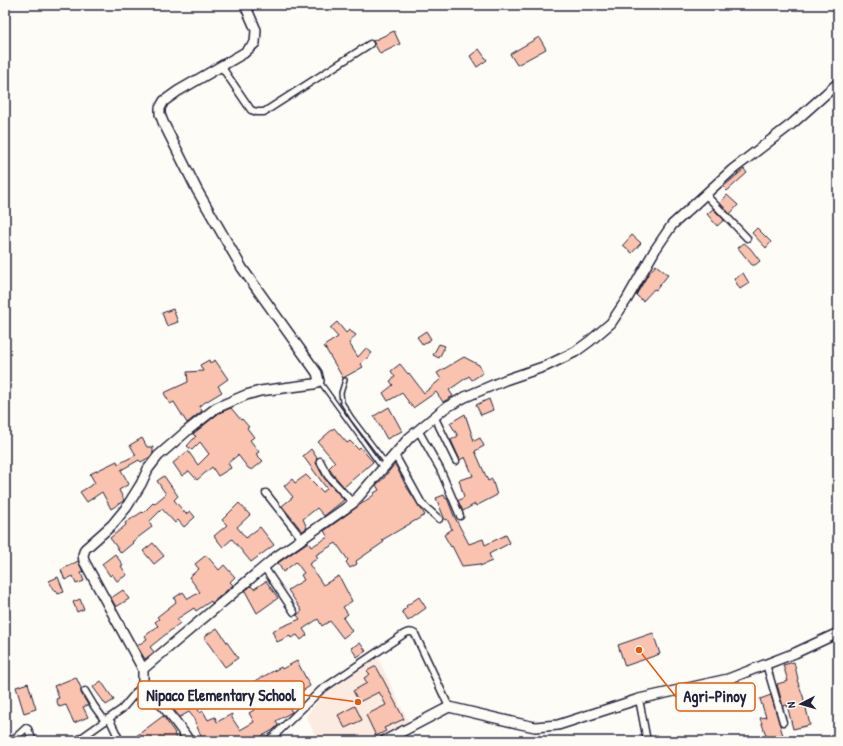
<svg xmlns="http://www.w3.org/2000/svg" width="843" height="746" viewBox="0 0 843 746" font-family="'Patrick Hand',sans-serif">
	<style>
		.built { fill: #fcebe1 }
		.building { fill: #fac3af; stroke: #22223b }
		.lines { fill: none; stroke-linecap: round; stroke-linejoin: round }
		.lane-casing { stroke: #22223b; stroke-width: 6 }
		.street-casing { stroke: #22223b; stroke-width: 9 }
		.secondary-casing { stroke: #22223b; stroke-width: 12 }
		.lane { stroke: #fdfcf7; stroke-width: 3 }
		.street { stroke: #fdfcf7; stroke-width: 6 }
		.secondary { stroke: #fdfcf7; stroke-width: 9 }
		.leader { fill: none; stroke: #e8590c; stroke-width: 1.5 }
		.callout-dot { fill: #e8590c; stroke: #fdfcf7; stroke-width: 1.5 }
		.callout { fill: #fdfcf7; stroke: #e8590c; stroke-width: 1.5 }
		.callout-label { font-size: 16px; text-anchor: middle; font-weight: bold; fill: #22223b }
	</style>
	<rect width="100%" height="100%" fill="#fdfcf7"/>
	<filter id="ink" filterUnits="userSpaceOnUse"><feTurbulence type="fractalNoise" baseFrequency=".025" numOctaves="2"/><feDisplacementMap in="SourceGraphic" scale="8" xChannelSelector="R" yChannelSelector="G"/><feConvolveMatrix kernelMatrix="1 2 1 2 8 2 1 2 1" color-interpolation-filters="sRGB"/></filter>
	<g filter="url(#ink)">
		<!-- built -->
		<path class="built" d="M378,658L409,723L376,741H318L306,716L328,688Z"/>
		<!-- building -->
		<g class="building">
			<path d="M394,31L400,44L380,54L373,41Z"/>
			<path d="M539,37L546,49L517,65L510,54Z"/>
			<path d="M479,49L487,60L477,67L470,56Z"/>
			<path d="M744,169L747,173L727,191L723,187Z"/>
			<path d="M727,195L738,205L730,214L720,203Z"/>
			<path d="M713,209L724,220L717,226L707,214Z"/>
			<path d="M757,228L771,242L766,248L752,233Z"/>
			<path d="M632,235L641,243L632,253L623,245Z"/>
			<path d="M744,243L750,248L760,261L755,265H752L738,248Z"/>
			<path d="M656,265L668,275L656,290L654,289L643,301L636,295L649,273Z"/>
			<path d="M743,273L749,283L740,289L734,279Z"/>
			<path d="M173,309L178,322L167,326L162,313Z"/>
			<path d="M337,322L346,333L349,330L356,335L349,343L358,357L366,348L372,353L361,364L363,367L343,378L324,346L338,337L330,328Z"/>
			<path d="M426,331L431,339L423,345L417,337Z"/>
			<path d="M439,344L445,346L439,358L433,355Z"/>
			<path d="M464,357L479,365L483,373L472,380L469,376L449,390L453,396L443,402L436,392L413,408L402,393L388,401L383,393L393,385L390,381L395,377L391,371L400,364L408,374L409,373L424,393L441,379L437,373Z"/>
			<path d="M209,360L210,363L215,360L228,379L218,386L222,392L199,406L202,411L187,423L174,402L170,404L164,393L188,382L187,372L203,371L200,365Z"/>
			<path d="M489,399L493,410L481,415L476,405Z"/>
			<path d="M389,407L402,431L387,439L374,416Z"/>
			<path d="M231,408L241,420L242,419L249,427L247,428L254,437L250,440L259,452L256,454L263,461L252,470L248,468L238,455L228,463L231,468L218,476L212,467L197,480L189,471L182,476L173,463L188,451L198,465L209,454L200,442L192,450L187,446L196,436H195L193,434L219,413Z"/>
			<path d="M465,414L474,441L480,438L484,446L475,451L488,481L492,479L497,495L476,506L475,504L463,511L458,501L464,497L459,480L473,476L465,457L460,460L451,440L458,436L450,423Z"/>
			<path d="M334,428L347,443L350,441L358,449L360,447L373,462L344,487L332,473L329,468L335,462L318,442Z"/>
			<path d="M142,438L147,447H153V453L150,457L141,462L139,460L121,470L129,484L119,490L124,500L122,502L111,509L102,492L87,502L80,492L95,483L90,474L117,461L118,464L136,455L130,445Z"/>
			<path d="M311,449L317,458L316,463L324,478L344,500L324,516L317,508L303,519L307,528L302,531L282,506L293,497L284,486L292,479L295,483L306,475L323,492L327,489L303,456Z"/>
			<path d="M395,464L406,486L425,515L382,540L384,542L356,561L357,564L350,568L346,562L348,560L336,543L316,555L318,558L309,564L323,585L339,576L352,601L343,607L348,614L343,618L352,631L343,638L330,621L322,626L318,619L303,629L307,635L301,640L297,635L291,638L290,636L277,642L272,631L300,619L297,615L302,611L288,590L304,580L301,575L304,573L296,562L283,572L278,563L308,542L311,547L328,537L324,531L375,494L374,493L379,490L376,485L385,477V476Z"/>
			<path d="M164,476L178,496L174,500L186,514L190,511L195,517L184,527L178,520L175,523L162,509L149,522L152,527L132,542L133,543L121,553L110,538L126,525L125,523L142,512L143,513L153,503L154,504L166,494L157,481Z"/>
			<path d="M444,495L446,499L447,498L454,516L469,544L483,539L485,545L506,535L510,543L489,554L492,561L480,566V564L462,566L452,546L451,547L444,535L452,529L447,519L445,520L436,498Z"/>
			<path d="M239,503L250,515L237,527L246,538L260,527L274,545L251,562L232,539L223,547L214,536L227,525L222,520Z"/>
			<path d="M153,543L164,556L154,564L143,551Z"/>
			<path d="M115,554L123,565L121,566L127,575L117,581L112,574L110,576L102,564Z"/>
			<path d="M205,556H207L219,570L224,565L235,577L230,582L233,585L212,603L211,601L196,611L194,608L177,619L180,623L150,647L154,652L145,659L137,646L147,639L145,636L158,626L155,622L159,619L157,617L176,602L174,598L183,592L188,599L200,592L189,577L199,569L195,564Z"/>
			<path d="M78,561L83,572L81,573L84,581L76,584L73,576L65,580L61,570Z"/>
			<path d="M58,577L64,592L58,594L56,590L54,591L49,581Z"/>
			<path d="M266,581L278,598L257,613L245,591L251,586L254,589Z"/>
			<path d="M123,590L129,599L116,607L111,598Z"/>
			<path d="M419,597L426,608L408,621L402,611L407,608L406,606Z"/>
			<path d="M80,599L84,609L77,612L73,602Z"/>
			<path d="M217,628L238,658L225,667L205,639V636Z"/>
			<path d="M653,633L660,654L625,666L618,645Z"/>
			<path d="M360,643L366,651L357,657L351,648Z"/>
			<path d="M297,661L310,686L299,693L296,688L283,695L292,712L276,721L278,725L273,730L253,741H203L193,717L189,712L180,717L173,709L180,705L178,701L196,690L200,698L194,702L200,713L203,711L208,720L215,717L217,722L232,714V718L240,730L254,722L249,713L254,710L251,705L253,704L242,688L281,667L282,669Z"/>
			<path d="M794,662L798,679L797,680L803,696L810,725L793,729L787,705L783,706L777,684L788,681L783,665Z"/>
			<path d="M376,666L404,719L384,728L386,731L376,736L366,715L386,705L382,697L379,692L359,702L353,691L367,683L364,678L370,674L367,671Z"/>
			<path d="M76,677L81,688V693L88,705L83,707L88,717L74,723L66,705L59,707L56,699L59,698L54,686Z"/>
			<path d="M101,681L114,700L106,705L93,687Z"/>
			<path d="M28,683L36,709L24,713L16,687Z"/>
			<path d="M771,695L784,739L777,741H768L760,718L766,717L760,699Z"/>
			<path d="M355,706L362,720L345,728L338,715Z"/>
			<path d="M163,716L175,733L174,734L178,741H138L135,737Z"/>
		</g>
		<g class="lines">
			<!-- lane casing -->
			<g class="lane-casing">
				<g id="lane">
					<path d="M345,380L341,393L342,402L352,418L386,463"/>
					<path d="M320,382L382,468"/>
				</g>
			</g>
			<!-- street casing -->
			<g class="street-casing">
				<g id="street">
					<path d="M221,66L251,110L257,112H264L370,44"/>
					<path d="M705,194L747,238"/>
					<path d="M434,416L456,461"/>
					<path d="M418,430L440,469L460,516"/>
					<path d="M395,455L422,504L439,519"/>
					<path d="M320,461L328,476L353,503"/>
					<path d="M266,493L302,539"/>
					<path d="M264,567L294,612"/>
					<path d="M766,664L783,722"/>
					<path d="M85,691L94,706L105,721"/>
					<path d="M639,699L647,741"/>
					<path d="M109,718L120,741"/>
					<path d="M12,741L26,728L28,729L33,741"/>
					<path d="M77,741L122,709L143,684"/>
					<path d="M267,741L274,736L321,690L404,634C408,632 411,631 415,634L449,707"/>
				</g>
			</g>
			<!-- secondary casing -->
			<g class="secondary-casing">
				<g id="secondary">
					<path d="M143,669L84,561L83,555L85,549L112,525L126,508L141,484L148,469L158,456L188,430L216,408L246,395L260,391L314,384L319,381L317,373L242,268L197,190L163,122L160,114V108L164,101L178,91L244,53L255,43L256,30L245,5"/>
					<path d="M189,741C176,720 160,702 143,684V669L276,557L353,503L409,438L445,408L465,397L505,380L546,366L575,352L590,341L611,323L627,299L655,250L672,225L732,170L793,123L838,83"/>
					<path d="M384,741L449,707L521,724L535,727L558,725L639,699L728,679L795,653L838,633"/>
				</g>
			</g>
			<!-- lane -->
			<use href="#lane" class="lane"/>
			<!-- street -->
			<use href="#street" class="street"/>
			<!-- secondary -->
			<use href="#secondary" class="secondary"/>
		</g>
	</g>
	<!-- callouts -->
	<path class="leader" d="M358 702L304 695M639 650L676 697"/>
	<g class="callout-dot">
		<circle cx="358" cy="702" r="4"/>
		<circle cx="639" cy="650" r="4"/>
	</g>
	<g class="callout">
		<rect x="138" y="681" width="166" height="28" rx="4"/>
		<rect x="676" y="683" width="79" height="28" rx="4"/>
	</g>
	<g class="callout-label">
		<text x="221" y="701">Nipaco Elementary School</text>
		<text x="715" y="702">Agri-Pinoy</text>
	</g>
	<!-- margin -->
	<rect width="843" height="746" fill="none" stroke="#fdfcf7" stroke-width="20"/>
	<rect x="10" y="10" width="823" height="726" fill="none" stroke="#22223b" stroke-width="1.5" filter="url(#ink)"/>
	<!-- north arrow -->
	<g transform="translate(801 704) rotate(264)" stroke="#fdfcf7" stroke-width="3" paint-order="stroke">
	<path d="M0-3L7 15L0 10L-7 15Z" fill="#22223b"/>
	<text y="-6" font-size="11" font-weight="bold" text-anchor="middle" fill="#22223b">N</text>
	</g>
</svg>
